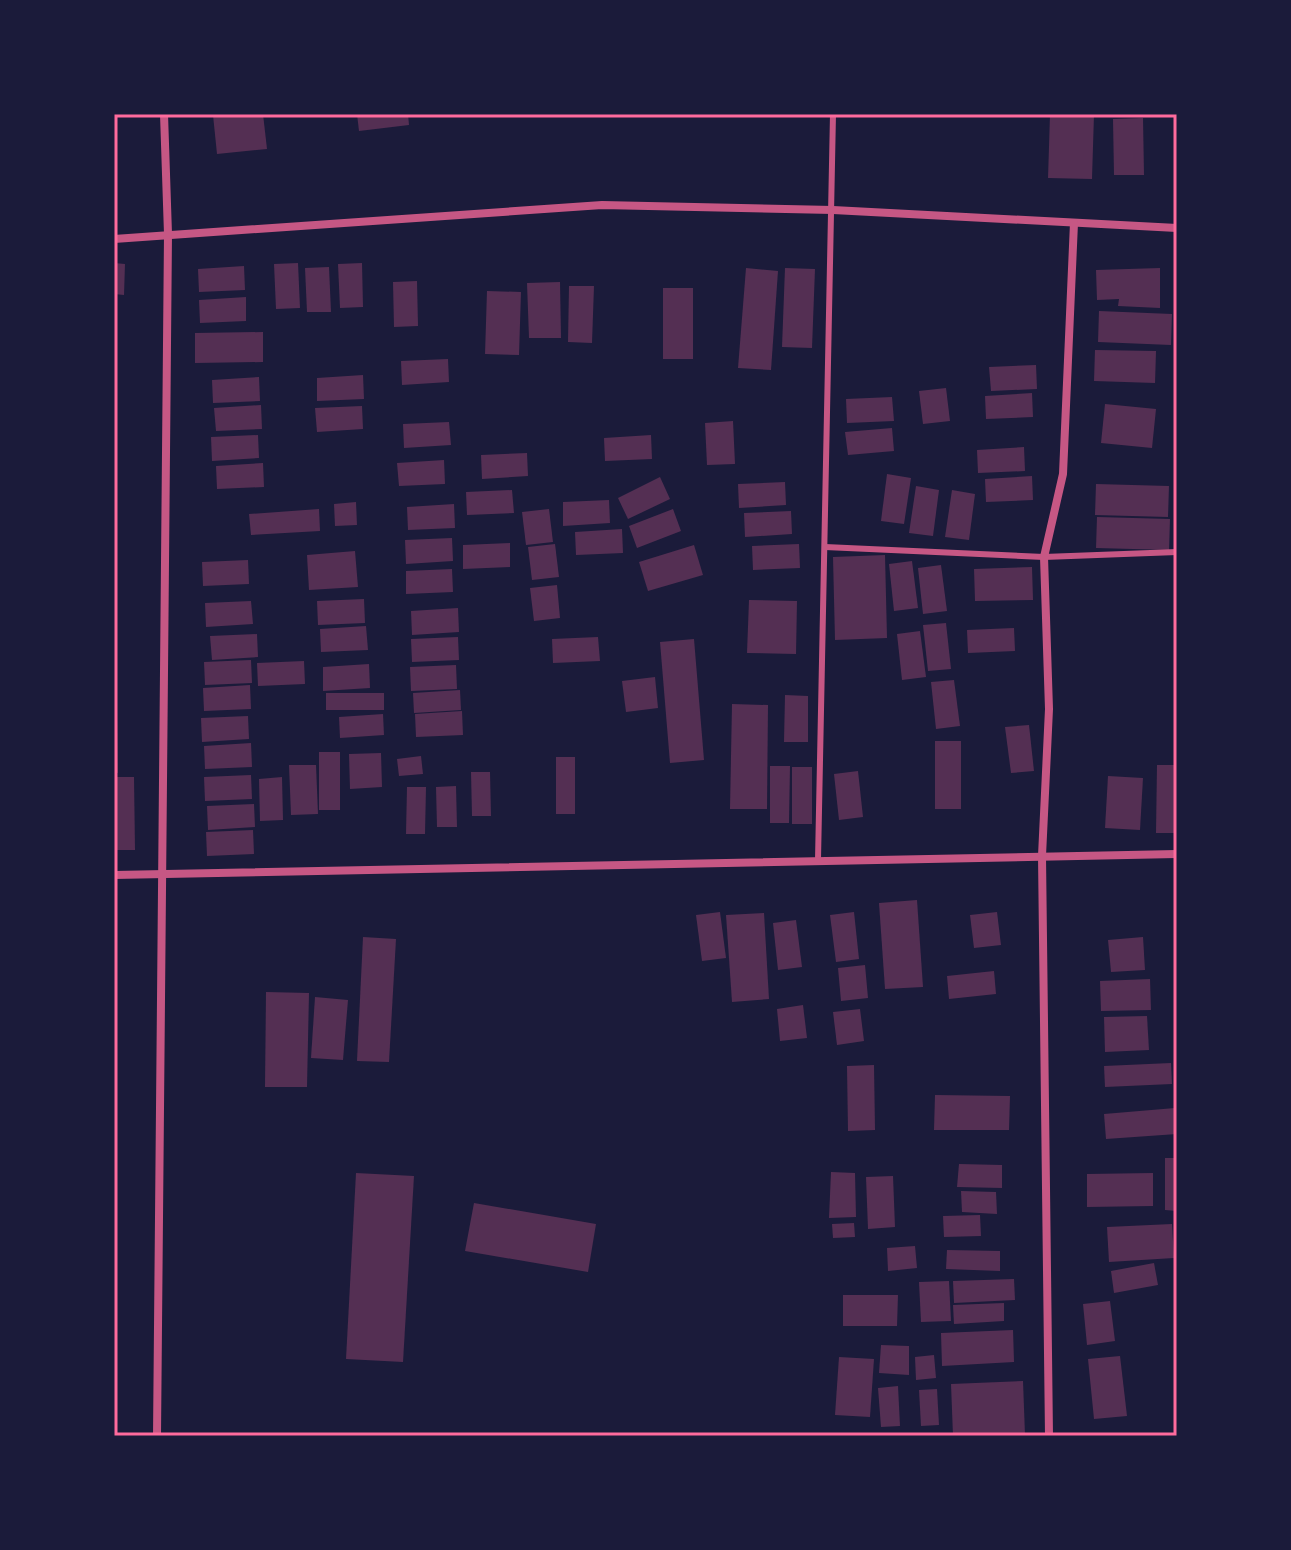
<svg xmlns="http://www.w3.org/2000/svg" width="1291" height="1550" viewBox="0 0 1291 1550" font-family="'Exo 2',sans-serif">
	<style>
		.building { fill: #542f53 }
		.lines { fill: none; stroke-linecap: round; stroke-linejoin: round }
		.service { stroke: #c65784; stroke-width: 6 }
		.minor { stroke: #c65784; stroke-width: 8 }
		.neatline { fill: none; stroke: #ff6b9d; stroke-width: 3 }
	</style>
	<rect width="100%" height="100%" fill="#1b1b3a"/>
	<!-- building -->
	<g class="building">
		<path d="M263,114L267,149L217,154L213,115Z"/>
		<path d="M357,114H408L409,125L359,131Z"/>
		<path d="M1050,114H1094L1092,179L1048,178Z"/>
		<path d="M1143,118L1144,175H1114L1113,119Z"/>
		<path d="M114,263L125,264L124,295L114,294Z"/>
		<path d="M298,263L300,308L276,309L274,264Z"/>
		<path d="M362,263L363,307L340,308L338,264Z"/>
		<path d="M244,266L245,290L199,292L198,269Z"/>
		<path d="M329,267L331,312H307L305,268Z"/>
		<path d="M746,268L778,271L771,370L738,368Z"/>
		<path d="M785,268L815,269L812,348L782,347Z"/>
		<path d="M1160,268V308L1118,306L1119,299L1097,300L1096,270Z"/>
		<path d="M417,281L418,326L394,327L393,282Z"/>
		<path d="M560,282L561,338H529L527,283Z"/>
		<path d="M569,286H594L592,343L568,342Z"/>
		<rect x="663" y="288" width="30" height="71"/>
		<path d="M487,291L521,292L519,355L485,354Z"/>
		<path d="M246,297V321L200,323L199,300Z"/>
		<path d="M1099,311L1172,314L1171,345L1098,342Z"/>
		<path d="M263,332V362L195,363V333Z"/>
		<path d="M1095,350L1156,351L1155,383L1094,381Z"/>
		<path d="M448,359L449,382L402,385L401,361Z"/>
		<path d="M1036,365L1037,389L991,391L989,367Z"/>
		<path d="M363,375L364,399L317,401V378Z"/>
		<path d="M259,377L260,401L213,403L212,380Z"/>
		<path d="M946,388L950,421L923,424L919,391Z"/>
		<path d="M1032,393L1033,417L986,419L985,396Z"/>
		<path d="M892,397L894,421L847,423L846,399Z"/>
		<path d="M1105,404L1156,409L1152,448L1101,443Z"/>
		<path d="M261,405L262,429L216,431L214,408Z"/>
		<path d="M362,406L363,429L317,432L315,408Z"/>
		<path d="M733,421L735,464L707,465L705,423Z"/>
		<path d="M449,422L451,445L404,448L403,424Z"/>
		<path d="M892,428L894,451L848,455L845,432Z"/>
		<path d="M258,435L259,458L212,461L211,437Z"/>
		<path d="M651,435L652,459L605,461L604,438Z"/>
		<path d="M1024,447L1025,471L978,473L977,450Z"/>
		<path d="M527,453L528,476L482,479L481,455Z"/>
		<path d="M444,460L445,484L399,486L397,463Z"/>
		<path d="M263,463L264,487L217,489L216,466Z"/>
		<path d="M887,474L911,478L904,524L881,521Z"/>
		<path d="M1032,476L1033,500L986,502L985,479Z"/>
		<path d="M660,477L670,499L628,519L618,498Z"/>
		<path d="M785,482L786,505L739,508L738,484Z"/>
		<path d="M1096,484L1169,486L1168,517L1095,515Z"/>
		<path d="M916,486L939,490L933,536L909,533Z"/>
		<path d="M512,490L514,513L467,515L466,492Z"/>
		<path d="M952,490L975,494L969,540L945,537Z"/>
		<path d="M609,500L610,523L563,526V502Z"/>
		<path d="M356,502L357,525L335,526L334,504Z"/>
		<path d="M454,504L455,528L408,530L407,507Z"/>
		<path d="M319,509L320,531L251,535L249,514Z"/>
		<path d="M549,509L553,542L526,545L522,512Z"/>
		<path d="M673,509L681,531L637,548L629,526Z"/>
		<path d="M791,511L792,534L745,537L744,513Z"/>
		<path d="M1097,517L1170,519L1169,550L1096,548Z"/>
		<path d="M622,529L623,553L576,555L575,532Z"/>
		<path d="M452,538L453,561L406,564L405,540Z"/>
		<path d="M510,543V567L463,569V545Z"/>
		<path d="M555,544L559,577L532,580L528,547Z"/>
		<path d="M799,544L800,568L753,570L752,546Z"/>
		<path d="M694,545L703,575L648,591L639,562Z"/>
		<path d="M355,551L358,587L309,590L307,555Z"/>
		<path d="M885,555L887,638L835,640L833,557Z"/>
		<path d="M248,560L249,584L203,586L202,562Z"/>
		<path d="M912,561L918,608L894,611L889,564Z"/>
		<path d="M941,565L947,611L923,614L918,568Z"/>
		<path d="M1032,567L1033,600L975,601L974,569Z"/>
		<path d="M452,569L453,592L406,594V571Z"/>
		<path d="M557,585L560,618L534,621L530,588Z"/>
		<path d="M364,599L365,623L318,625L317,601Z"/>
		<path d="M749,600L797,601L796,654L747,653Z"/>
		<path d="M251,601L253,624L206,627L205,603Z"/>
		<path d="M458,608L459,632L412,635L411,611Z"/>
		<path d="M946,623L951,669L928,671L923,625Z"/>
		<path d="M366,626L368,650L321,652L320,629Z"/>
		<path d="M1014,628L1015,651L968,653L967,630Z"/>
		<path d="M920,631L926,677L902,680L897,634Z"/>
		<path d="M257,634L258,657L212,660L210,636Z"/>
		<path d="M458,637L459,660L412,662L411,639Z"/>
		<path d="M598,637L600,661L553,663L552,639Z"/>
		<path d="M694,639L704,760L670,763L660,642Z"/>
		<path d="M251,660L252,683L205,685L204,662Z"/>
		<path d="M304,661L305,684L258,686L257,663Z"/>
		<path d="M369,664L370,688L323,691V667Z"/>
		<path d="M456,665L457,689L411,691L410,667Z"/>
		<path d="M655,677L658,708L626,712L622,681Z"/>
		<path d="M954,680L960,726L936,729L931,682Z"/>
		<path d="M250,685L251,709L204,711L203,688Z"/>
		<path d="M460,690L461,710L414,713L413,693Z"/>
		<rect x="326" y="693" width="58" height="17"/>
		<path d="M785,695L808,696V742H784Z"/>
		<path d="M732,704L768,705L767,809H730Z"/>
		<path d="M114,707H117L118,773L114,772Z"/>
		<path d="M462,711L463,735L416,737L415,714Z"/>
		<path d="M383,714L384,735L340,738L339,717Z"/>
		<path d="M248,716L249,739L202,742L201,718Z"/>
		<path d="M1029,725L1034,771L1011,773L1005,727Z"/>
		<rect x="935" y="741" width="26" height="68"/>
		<path d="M251,743L252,767L205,769L204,746Z"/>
		<rect x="319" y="752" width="21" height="58"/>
		<path d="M381,753L382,787L350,789L349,754Z"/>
		<path d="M421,756L423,774L399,776L397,759Z"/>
		<rect x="556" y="757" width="19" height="57"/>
		<path d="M289,765H316L318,814L291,815Z"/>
		<path d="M1157,765H1177V833H1156Z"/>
		<path d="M770,766H790L789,823H770Z"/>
		<rect x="792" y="767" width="20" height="57"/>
		<path d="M858,771L863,817L839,820L834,774Z"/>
		<path d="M471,772H490L491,816H472Z"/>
		<path d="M251,775L252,799L205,801L204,777Z"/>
		<path d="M1108,776L1143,778L1140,830L1105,828Z"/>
		<path d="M114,777H134L135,850H114Z"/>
		<path d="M282,777L283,820L260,821L259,779Z"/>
		<path d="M456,786L457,827H437L436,787Z"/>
		<path d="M407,787H426L425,834H406Z"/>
		<path d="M254,804L255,827L208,830L207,806Z"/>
		<path d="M253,830L254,854L207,856L206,832Z"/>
		<path d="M917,900L923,987L885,989L879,903Z"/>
		<path d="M720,912L726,958L702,961L696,915Z"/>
		<path d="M854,912L859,959L836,962L830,915Z"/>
		<path d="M997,912L1001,945L974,948L970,915Z"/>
		<path d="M764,913L769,999L732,1002L726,915Z"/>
		<path d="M796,920L802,967L778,970L773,923Z"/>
		<path d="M363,937L396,939L389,1062L357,1061Z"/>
		<path d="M1143,937L1145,970L1111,972L1108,940Z"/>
		<path d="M865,965L868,998L841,1001L838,968Z"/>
		<path d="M994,971L996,994L949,999L947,976Z"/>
		<path d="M1150,979L1151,1010L1101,1011L1100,981Z"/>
		<path d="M266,992L309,993L307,1087H265Z"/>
		<path d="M315,997L348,1000L343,1060L311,1058Z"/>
		<path d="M803,1005L807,1038L780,1041L777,1009Z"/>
		<path d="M860,1009L864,1041L837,1045L833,1012Z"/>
		<path d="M1147,1016L1149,1050L1105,1052L1104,1017Z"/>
		<path d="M1171,1063L1172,1084L1105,1087L1104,1066Z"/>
		<path d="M874,1065L875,1130L848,1131L847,1066Z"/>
		<path d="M935,1095L1010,1096L1009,1130H934Z"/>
		<path d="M1175,1108L1177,1134L1106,1139L1104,1114Z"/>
		<path d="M1165,1158H1177V1211L1165,1210Z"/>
		<path d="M959,1164L1002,1165V1188L957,1187Z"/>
		<path d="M831,1172L855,1173L856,1217L829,1218Z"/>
		<path d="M356,1173L414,1176L403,1362L346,1359Z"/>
		<path d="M1153,1173V1206L1087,1207V1174Z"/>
		<path d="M893,1176L895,1227L868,1229L866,1177Z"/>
		<path d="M961,1191L996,1192L997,1214L962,1212Z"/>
		<path d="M474,1203L596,1224L588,1272L465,1251Z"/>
		<path d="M980,1215L981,1236L944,1237L943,1216Z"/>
		<path d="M854,1223L855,1237L833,1238L832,1224Z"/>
		<path d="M1172,1224L1174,1258L1109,1262L1107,1227Z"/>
		<path d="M915,1246L917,1268L888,1271L887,1248Z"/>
		<path d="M947,1250L1000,1251V1271L946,1269Z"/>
		<path d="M1154,1263L1158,1285L1114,1293L1111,1271Z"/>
		<path d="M1014,1279L1015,1300L954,1303L953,1281Z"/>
		<path d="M949,1281L951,1321L921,1322L919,1282Z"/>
		<path d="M843,1295H898L897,1326H843Z"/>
		<path d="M1110,1301L1115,1341L1087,1345L1083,1304Z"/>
		<path d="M1004,1303V1321L954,1324L953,1305Z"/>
		<path d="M1013,1330L1014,1362L942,1366L941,1333Z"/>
		<path d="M881,1345L909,1346V1375L879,1373Z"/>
		<path d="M934,1355L936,1378L916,1380L915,1357Z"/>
		<path d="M1120,1356L1127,1416L1094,1419L1088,1359Z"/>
		<path d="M839,1357L874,1359L870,1417L835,1415Z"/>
		<path d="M1023,1381L1025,1435L953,1436L951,1384Z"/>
		<path d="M898,1386L900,1426L881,1427L878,1388Z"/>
		<path d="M937,1389L939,1425L921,1426L919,1390Z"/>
	</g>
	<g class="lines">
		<!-- service -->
		<g class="service">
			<path d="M825,547L1044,557L1177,552"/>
			<path d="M818,860L833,114"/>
		</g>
		<!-- minor -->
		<g class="minor">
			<path d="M114,239L602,205L833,210L1177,228"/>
			<path d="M114,875L1177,854"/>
			<path d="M157,1436L168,234L164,114"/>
			<path d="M1049,1436L1042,856L1049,709L1044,557L1063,474L1074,223"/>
		</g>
	</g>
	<!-- border -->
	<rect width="1291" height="1550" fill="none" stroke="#1b1b3a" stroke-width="232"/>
	<rect x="116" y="116" width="1059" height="1318" class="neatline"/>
</svg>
